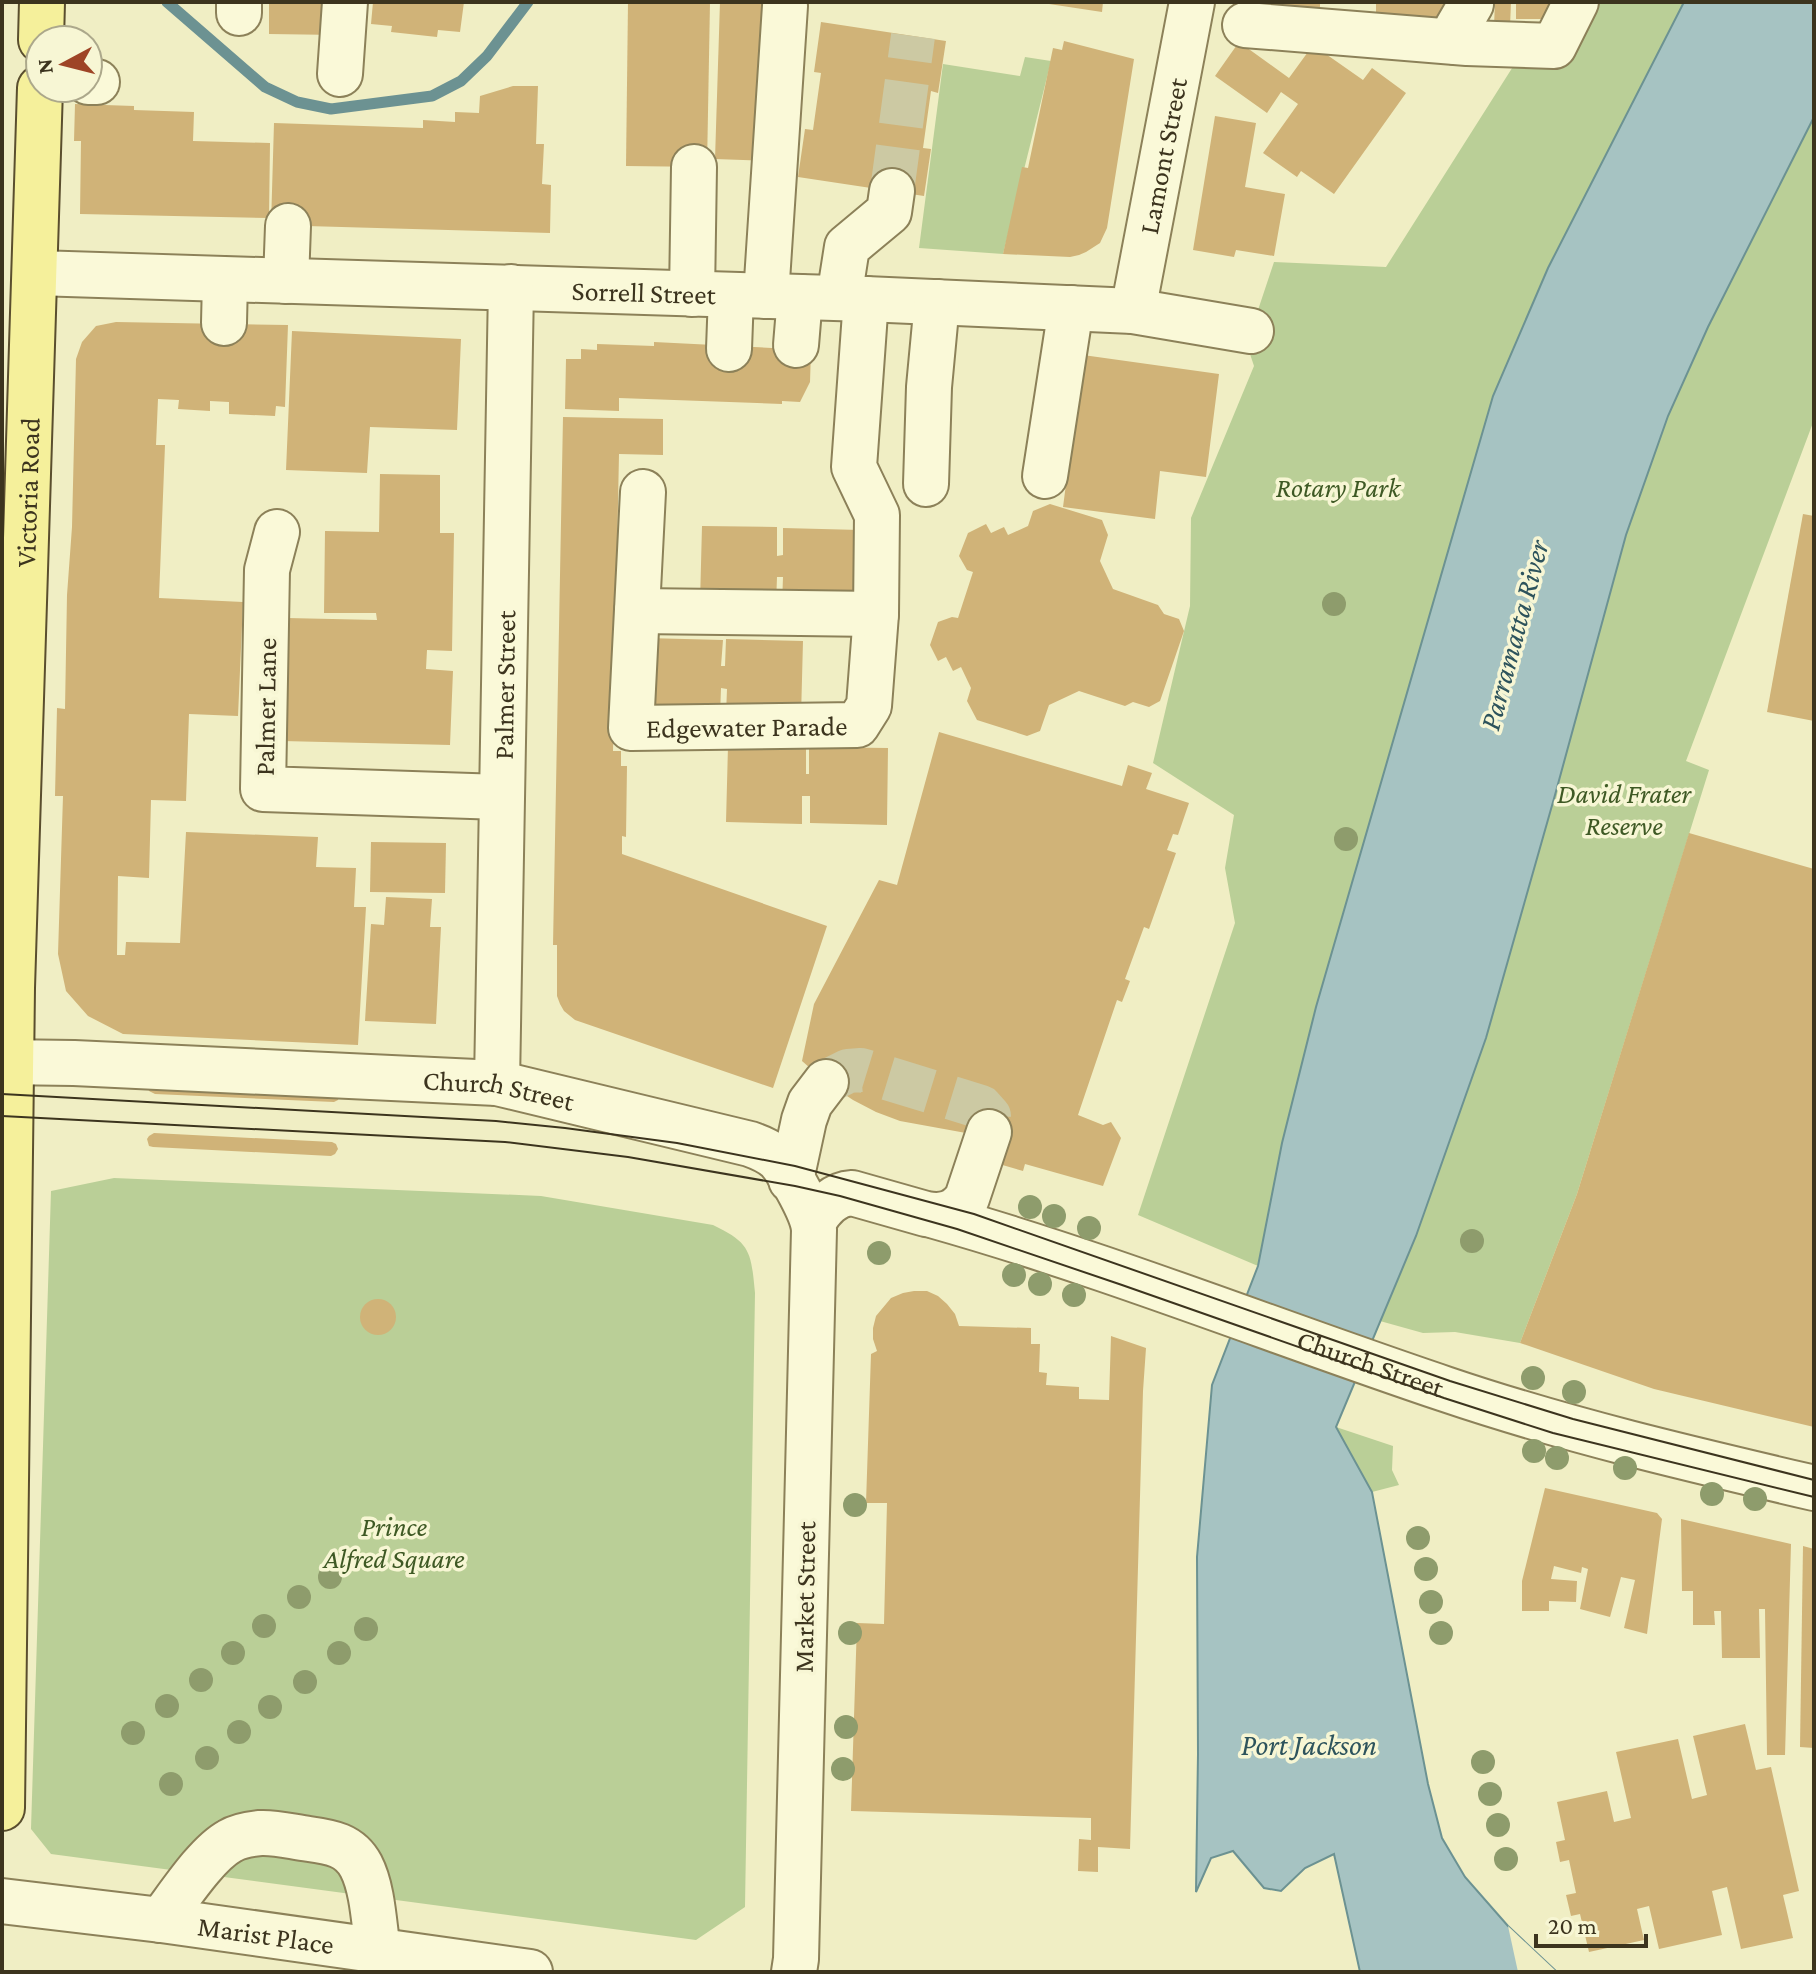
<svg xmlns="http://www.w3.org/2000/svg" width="1816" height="1974" viewBox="0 0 1816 1974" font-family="'Crimson Pro',serif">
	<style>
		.green { fill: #bacf97 }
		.water { fill: #a6c3c2; stroke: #6c9292; stroke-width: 2 }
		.pier { fill: #f0eec4 }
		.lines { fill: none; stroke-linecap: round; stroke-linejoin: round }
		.stream { stroke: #6c9292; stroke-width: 11 }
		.building { fill: #d0b378 }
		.minor-tunnel { stroke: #ccc9a3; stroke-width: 44; stroke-dasharray: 44 22; stroke-linecap: butt }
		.minor-casing { stroke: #8c8159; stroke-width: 48 }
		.major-casing { stroke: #5a4e2e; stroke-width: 48 }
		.minor { stroke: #faf9d8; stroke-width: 44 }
		.major { stroke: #f5f09b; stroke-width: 44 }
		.tram { stroke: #3c341e; stroke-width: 2 }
		.tree { fill: #8e9c6c }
		.labels { text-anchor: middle; stroke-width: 7; stroke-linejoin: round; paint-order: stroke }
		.street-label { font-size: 28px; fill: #3c341e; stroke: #f7f6d4 }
		.park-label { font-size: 28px; font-style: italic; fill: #3e5924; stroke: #f7f6d4 }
		.water-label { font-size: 30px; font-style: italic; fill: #2d535c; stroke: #f7f6d4 }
	</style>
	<rect width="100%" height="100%" fill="#f0eec4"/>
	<!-- green -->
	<g class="green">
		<path d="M1601,2H1684L1548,268L1316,1007L1282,1143L1258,1266L1138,1215L1235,923L1225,868L1234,815L1153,763L1190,606L1191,518L1254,366L1249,351L1251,331L1274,262L1386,267L1521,54L1563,57Z"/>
		<path d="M1025,57L1051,61L1003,254L919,248L943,64L1020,76Z"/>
		<path d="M1814,117V420L1686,761L1709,770L1577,1194L1520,1343L1455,1332L1423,1333L1380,1321L1416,1236L1486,1038L1555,795L1626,535L1668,416L1708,327Z"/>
		<path d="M114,1178L541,1196L713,1225C751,1243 751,1252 755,1293L745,1907L696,1940L51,1854L31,1829L51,1191Z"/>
		<path d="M1336,1427L1393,1446L1392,1470L1399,1485L1372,1492Z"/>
	</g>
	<!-- water -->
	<path class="water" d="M1684,2H1814V117L1708,327L1668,416L1626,535L1555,795L1486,1038L1416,1236L1336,1427L1372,1492L1428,1784L1442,1838L1465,1877L1508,1926L1557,1972H1360L1334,1854L1305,1868L1281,1891L1264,1888L1233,1851L1211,1858L1196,1892L1198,1754L1197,1557L1212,1385L1258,1266L1282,1143L1316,1007L1493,396L1548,268Z"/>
	<!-- pier -->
	<path class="pier" d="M1508,1926L1557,1972H1518Z"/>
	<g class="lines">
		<!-- stream -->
		<path class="stream" d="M167,2L265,87L297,102L331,109L432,96L461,81L487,56L528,2"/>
	</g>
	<!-- building -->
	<g class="building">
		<path d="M269,2H338V35L269,34Z"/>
		<path d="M373,2H464L460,32L438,30L437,37L391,32L392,26L371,24Z"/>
		<path d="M628,2H710L707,167L626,166Z"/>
		<path d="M720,2H773L769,161L715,159Z"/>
		<path d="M1049,2H1103L1102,12L1049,4Z"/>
		<path d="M1275,2H1320V14L1278,16Z"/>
		<path d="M1376,2H1454L1453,18L1376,15Z"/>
		<path d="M1495,2H1511L1510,27L1494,26Z"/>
		<path d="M1516,2H1564L1547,19H1516Z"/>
		<path d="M821,22L946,41L938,93L931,91L923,148L931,149L924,196L798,177L805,129L813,130L821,73L814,72Z"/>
		<path d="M1064,41L1134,59L1107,228L1100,243L1086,252L1079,255L1070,257L1003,254L1022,167L1028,168L1053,48L1062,50Z"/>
		<path d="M1239,42L1289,78L1313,45L1363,80L1372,68L1406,93L1334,194L1301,171L1297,177L1263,153L1298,104L1281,92L1267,113L1215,76Z"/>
		<path d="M513,86H538L536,144H544L542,184L551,185L550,233L271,225L274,123L423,128V120L455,122V112L479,113L480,96Z"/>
		<path d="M75,104L134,106V110L194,112L193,141L270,143L269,218L80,214L81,141H74Z"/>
		<path d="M1215,116L1256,123L1245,187L1285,194L1274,256L1236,250L1234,257L1193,250Z"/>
		<path d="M116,322L288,325L285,407L276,406L275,416L229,414V402L210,401V411L178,409L179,400L158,399L156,445H165L159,598L243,602L238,716L189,714L186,801L151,800L149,878L118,876L117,955H125L126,942L180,943L186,832L318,837L316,867L356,868L354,907H366L358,1045L123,1034L88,1016L66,991L58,954L63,796H55L57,708L65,709L67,595L72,527L76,359L82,342L96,326Z"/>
		<path d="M292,331L461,339L457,430L370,427L367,473L286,470Z"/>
		<path d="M654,342L811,350L810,382L800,402L782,401V404L619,398V411L565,409L566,359H581V349L597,350V344L654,346Z"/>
		<path d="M1083,355L1219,374L1206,477L1160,471L1155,519L1063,507Z"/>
		<path d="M563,417L663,419V455L619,454L613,751H621V766H627L626,837L622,836V854L827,926L773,1088L575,1020L564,1011L560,1004L557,996V945H553Z"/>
		<path d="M380,474L440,475V533H454L452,651L427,650L426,669L453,671L450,745L282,741L287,618L377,620L376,613H324L325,531L379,532Z"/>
		<path d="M1050,504L1102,520L1108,535L1100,561L1113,589L1158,605L1164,614L1179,619L1184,631L1160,701L1149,707L1133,702L1125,706L1079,691L1049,705L1040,731L1027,736L977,720L967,701L971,688L961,667L953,671L946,657L938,661L930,645L938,622L952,617L958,618L973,572L967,570L959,556L968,533L986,524L991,533L1004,527L1008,535L1028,526L1033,511Z"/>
		<path d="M1803,514L1814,516V721L1767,712Z"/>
		<path d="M702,526L777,527V556L783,555V528L860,530L859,607L782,605L783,577H777L776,605L700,603Z"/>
		<path d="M646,638L723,640L721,666H725L726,639L803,641L801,717L726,715L727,689L721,688L720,716L644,714Z"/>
		<path d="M939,732L1122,786L1128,765L1152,773L1146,789L1189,803L1178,835L1173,834L1167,850L1176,853L1149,929L1144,927L1125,979L1130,981L1122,1002L1117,1000L1078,1115L1103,1125L1111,1122L1121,1138L1103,1186L1025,1164L1023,1171L999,1164L966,1133L900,1121L876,1112L853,1100L826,1082L802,1061L814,1004L879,880L897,885Z"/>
		<path d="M728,746L806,748V774H809V747L888,748L887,825L810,823V796H802V824L726,822Z"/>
		<path d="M1689,833L1814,869V1427L1654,1389L1520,1343L1577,1194Z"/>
		<path d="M371,842L446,843L445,893L370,892Z"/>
		<path d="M386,897L432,899L430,927H441L436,1024L365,1021L371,924L384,925Z"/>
		<path d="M148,1086L340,1094L338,1100L334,1102L155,1094L149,1091Z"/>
		<path d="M154,1133L332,1142L336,1144L338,1149L335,1154L331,1156L153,1147L149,1146L147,1139L149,1136Z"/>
		<path d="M914,1291H927L938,1296L947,1304L955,1314L959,1326L1031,1328V1344H1040L1039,1372L1047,1373L1046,1385L1079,1387V1399L1109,1400L1111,1336L1146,1348L1143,1391L1130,1849L1098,1847V1872L1078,1871L1079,1839L1091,1840V1818L851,1811L857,1623L884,1624L887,1503H866L871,1354L877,1351L873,1339V1328L876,1316L891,1298L903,1293Z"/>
		<circle cx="378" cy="1317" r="18"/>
		<path d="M1545,1488L1657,1513L1662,1519L1647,1634L1624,1628L1635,1580L1621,1577L1610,1617L1580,1609L1588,1569L1582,1567L1581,1573L1554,1566L1551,1579L1577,1581L1576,1602L1549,1601V1611H1522V1581Z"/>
		<path d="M1681,1519L1791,1544L1785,1755H1767L1765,1609H1759L1760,1658H1722L1721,1611H1714L1715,1625H1693V1591H1682Z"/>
		<path d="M1803,1546L1814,1549V1748L1800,1747Z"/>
		<path d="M1745,1724L1756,1770L1771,1767L1799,1891L1783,1895L1793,1938L1741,1949L1727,1887L1712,1891L1722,1935L1659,1949L1649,1906L1637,1909L1644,1940L1589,1952L1580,1914L1571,1916L1566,1895L1576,1893L1569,1860L1560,1862L1556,1842L1565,1840L1557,1802L1607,1791L1614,1822L1631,1818L1616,1752L1678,1739L1692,1799L1707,1795L1693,1736Z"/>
	</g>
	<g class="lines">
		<!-- minor-tunnel -->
		<g class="minor-tunnel">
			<path d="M892,191L913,36"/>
			<path d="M826,1082L848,1071L861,1070L981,1107L989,1116V1132"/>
		</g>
		<!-- minor casing -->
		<g class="minor-casing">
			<g id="minor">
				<path d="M239,13V2"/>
				<path d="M1245,25L1467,43L1554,46L1576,2"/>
				<path d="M1456,42L1457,28L1471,4"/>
				<path d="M340,74L345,2"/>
				<path d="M88,82H97"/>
				<path id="s1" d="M36,273L866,299L1133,311L1251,331"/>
				<path d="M286,281L288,226"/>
				<path d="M692,294L694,167"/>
				<path d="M766,296L785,6"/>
				<path d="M839,298L847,247L889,212L892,191"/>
				<path id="s2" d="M1133,311L1192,2"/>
				<path d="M224,323L225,280"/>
				<path d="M796,345L800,297"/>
				<path d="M729,349L731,295"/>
				<path d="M1045,476L1071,308"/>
				<path d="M926,484L929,387L937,302"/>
				<path id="s3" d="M643,492L631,728L857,725L869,706L876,614L877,515L854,467L866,299"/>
				<path d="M277,532L267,570L263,789L501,797"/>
				<path d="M637,611L876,614"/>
				<path id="s4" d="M2,1062L74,1063L497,1083L750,1144C761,1148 771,1152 779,1160C790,1173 813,1213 814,1230L796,1959L794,1972"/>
				<path id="s5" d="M497,1083L511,287"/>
				<path d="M791,1180L804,1120L810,1103L826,1082"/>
				<path id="s6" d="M935,1216C1108,1265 1275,1332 1445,1389C1566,1430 1690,1459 1814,1488"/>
				<path d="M814,1221C822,1207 835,1194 852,1193L926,1214C944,1217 957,1213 967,1198L989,1132"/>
				<path id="s7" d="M2,1901L161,1920L530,1972"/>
				<path d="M161,1920C178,1898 206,1854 230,1841C238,1836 250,1834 260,1833C276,1832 293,1837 309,1839C331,1842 350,1845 361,1866C373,1889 374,1925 378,1951"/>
			</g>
		</g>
		<!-- major casing -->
		<g class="major-casing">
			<g id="major">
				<path d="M41,40L42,2"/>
				<path id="s8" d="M2,1808L12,988L40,88"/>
			</g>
		</g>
		<!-- minor -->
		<use href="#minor" class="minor"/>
		<!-- major -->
		<use href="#major" class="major"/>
		<!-- tram -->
		<g class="tram">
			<path d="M2,1094L496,1121L565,1128L677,1143L795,1166L974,1214L1450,1381L1573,1419L1814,1480"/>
			<path d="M2,1116L505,1142L628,1157L795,1186L840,1196L957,1229L1122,1285L1444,1398L1553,1433L1814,1497"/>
		</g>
	</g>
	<!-- trees -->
	<g class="tree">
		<circle cx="1334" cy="604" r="12"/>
		<circle cx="1346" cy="839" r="12"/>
		<circle cx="1030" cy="1207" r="12"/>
		<circle cx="1054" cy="1216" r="12"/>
		<circle cx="1089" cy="1228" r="12"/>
		<circle cx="1472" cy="1241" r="12"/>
		<circle cx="879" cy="1253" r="12"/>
		<circle cx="1014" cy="1275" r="12"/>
		<circle cx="1040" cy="1284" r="12"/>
		<circle cx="1074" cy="1295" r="12"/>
		<circle cx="1533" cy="1378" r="12"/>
		<circle cx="1574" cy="1392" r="12"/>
		<circle cx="1534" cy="1451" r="12"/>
		<circle cx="1557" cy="1458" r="12"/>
		<circle cx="1625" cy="1468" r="12"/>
		<circle cx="1712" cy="1494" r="12"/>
		<circle cx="1755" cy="1499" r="12"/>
		<circle cx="855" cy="1505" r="12"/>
		<circle cx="1418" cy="1538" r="12"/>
		<circle cx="1426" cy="1569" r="12"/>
		<circle cx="330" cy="1577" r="12"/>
		<circle cx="299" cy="1597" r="12"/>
		<circle cx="1431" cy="1602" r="12"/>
		<circle cx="264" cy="1626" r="12"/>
		<circle cx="366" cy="1629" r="12"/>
		<circle cx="850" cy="1633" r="12"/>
		<circle cx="1441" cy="1633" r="12"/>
		<circle cx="233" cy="1653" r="12"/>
		<circle cx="339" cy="1653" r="12"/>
		<circle cx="201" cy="1680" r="12"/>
		<circle cx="305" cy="1682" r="12"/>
		<circle cx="167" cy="1706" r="12"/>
		<circle cx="270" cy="1707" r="12"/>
		<circle cx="846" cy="1727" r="12"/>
		<circle cx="239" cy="1732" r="12"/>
		<circle cx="133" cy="1733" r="12"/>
		<circle cx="207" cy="1758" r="12"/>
		<circle cx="1483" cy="1762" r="12"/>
		<circle cx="843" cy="1769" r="12"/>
		<circle cx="171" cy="1784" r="12"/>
		<circle cx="1490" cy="1794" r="12"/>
		<circle cx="1498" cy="1825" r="12"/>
		<circle cx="1506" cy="1859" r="12"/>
	</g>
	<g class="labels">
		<!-- street labels -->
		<g class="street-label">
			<text dy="10" stroke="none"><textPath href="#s2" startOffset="158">Lamont Street</textPath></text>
			<text dy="10" stroke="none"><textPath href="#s1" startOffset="608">Sorrell Street</textPath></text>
			<text dy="10" stroke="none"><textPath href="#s8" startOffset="1316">Victoria Road</textPath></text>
			<text dy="10" stroke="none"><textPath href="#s5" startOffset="398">Palmer Street</textPath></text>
			<text transform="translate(265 707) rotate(-89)" y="10">Palmer Lane</text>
			<text dy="10" stroke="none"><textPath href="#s3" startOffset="352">Edgewater Parade</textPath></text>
			<text dy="10" stroke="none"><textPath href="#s4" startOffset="498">Church Street</textPath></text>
			<text dy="10" stroke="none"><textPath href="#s6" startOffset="460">Church Street</textPath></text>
			<text transform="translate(804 1597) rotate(-89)" y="10">Market Street</text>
			<text dy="10" stroke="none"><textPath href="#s7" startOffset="266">Marist Place</textPath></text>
		</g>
		<!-- park labels -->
		<g class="park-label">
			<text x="1338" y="497">Rotary Park</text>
			<text x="1624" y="803">David Frater<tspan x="1624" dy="32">Reserve</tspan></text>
			<text x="394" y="1536">Prince<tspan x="394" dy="32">Alfred Square</tspan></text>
		</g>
		<!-- water labels -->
		<g class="water-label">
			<text transform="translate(1514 635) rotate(-75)" y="10">Parramatta River</text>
			<text x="1309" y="1755">Port Jackson</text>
		</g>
	</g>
	<!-- border -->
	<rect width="1816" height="1974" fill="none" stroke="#3c341e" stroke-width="8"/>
	<!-- north arrow -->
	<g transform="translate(64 64) rotate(263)"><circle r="38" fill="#f7f6d4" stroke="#aca88b" stroke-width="2"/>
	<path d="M0-6L14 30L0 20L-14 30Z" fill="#9e4426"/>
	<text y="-12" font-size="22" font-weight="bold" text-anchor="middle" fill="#3c341e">N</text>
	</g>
	<!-- scale -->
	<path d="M1536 1934v12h110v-12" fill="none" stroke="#3c341e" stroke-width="4"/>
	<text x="1548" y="1934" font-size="24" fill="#3c341e" stroke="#f7f6d4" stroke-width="6" paint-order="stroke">20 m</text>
</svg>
